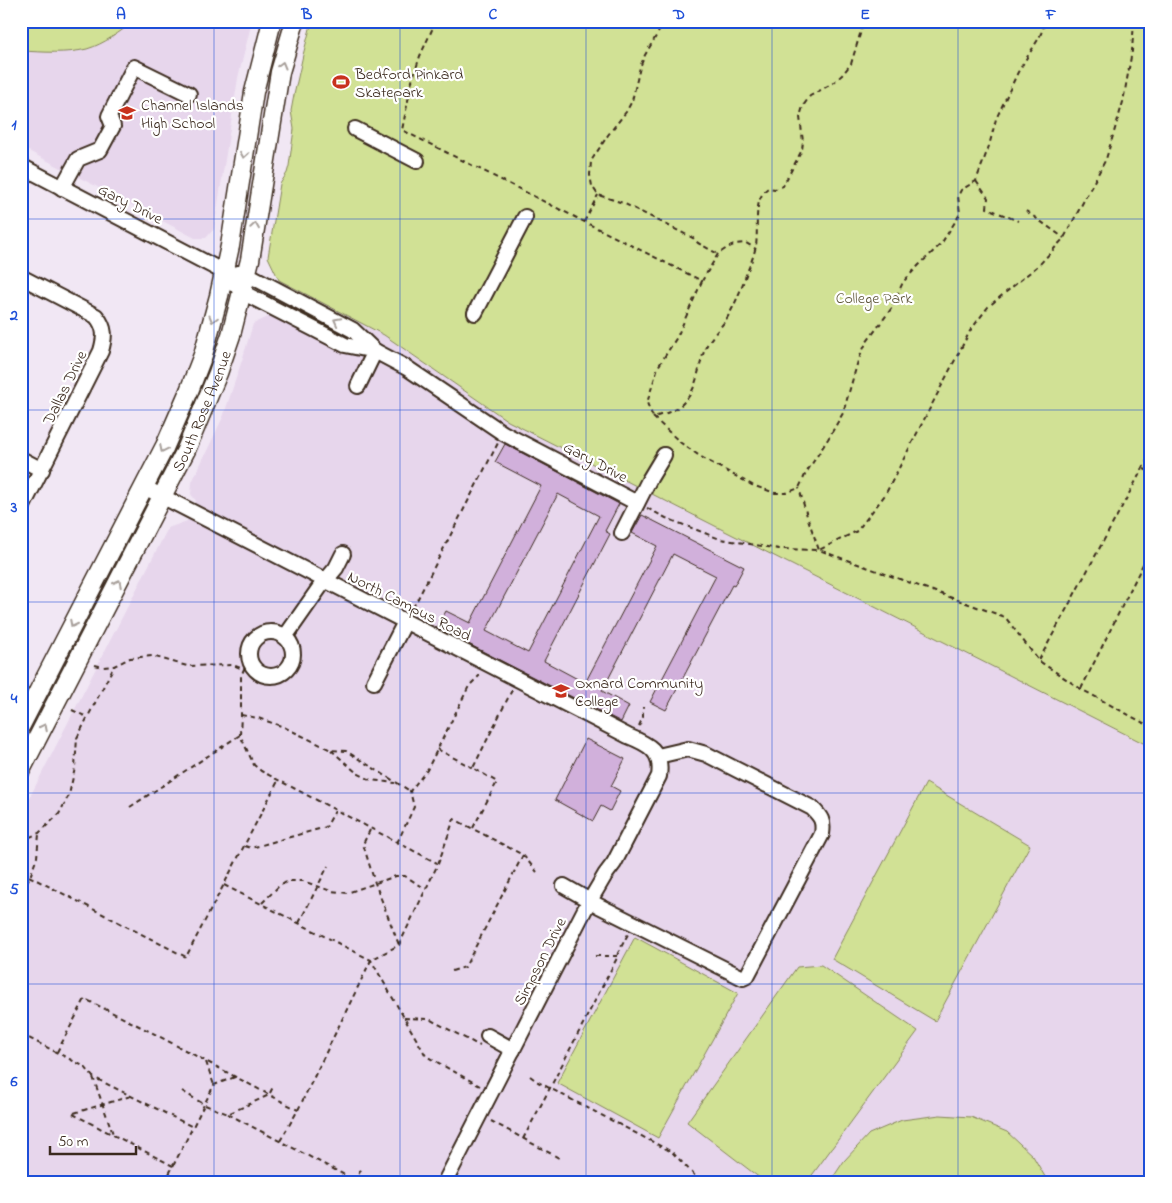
<svg xmlns="http://www.w3.org/2000/svg" width="1172" height="1203" viewBox="0 0 1172 1203" font-family="'Indie Flower',sans-serif">
	<style>
		.built { fill: #e7d6ec }
		.green { fill: #d1e195; stroke: #86865a }
		.building { fill: #d1b0db; stroke: #3b2a1e; fill-rule: evenodd }
		.lines { fill: none; stroke-linecap: round; stroke-linejoin: round }
		.minor-casing { stroke: #3b2a1e; stroke-width: 18 }
		.major-casing { stroke: #3b2a1e; stroke-width: 21 }
		.path { stroke: #3b2a1e; stroke-width: 2; stroke-dasharray: 5 4; stroke-linecap: butt }
		.minor { stroke: #fff; stroke-width: 14 }
		.major { stroke: #fff; stroke-width: 18 }
		.oneway { stroke: #a79f9a }
		.grid { fill: none; stroke: #1d4ed8; stroke-width: 1; stroke-opacity: 0.55 }
		.labels { text-anchor: middle; stroke-width: 4.5; stroke-linejoin: round; paint-order: stroke }
		.poi-label { font-size: 16px; fill: #3b2a1e; stroke: #fff; text-anchor: start }
		.street-label { font-size: 16px; fill: #3b2a1e; stroke: #fff }
		.park-label { font-size: 16px; fill: #60583c; stroke: #fff }
		.neatline { fill: none; stroke: #1d4ed8; stroke-width: 2 }
		.grid-label { font-size: 16px; text-anchor: middle; font-weight: bold; fill: #1d4ed8 }
	</style>
	<rect width="100%" height="100%" fill="#f1e7f4"/>
	<filter id="ink" filterUnits="userSpaceOnUse"><feTurbulence type="fractalNoise" baseFrequency=".02" numOctaves="2"/><feDisplacementMap in="SourceGraphic" scale="10" xChannelSelector="R" yChannelSelector="G"/><feConvolveMatrix kernelMatrix="1 2 1 2 8 2 1 2 1" color-interpolation-filters="sRGB"/></filter>
	<g filter="url(#ink)">
		<!-- built -->
		<g class="built">
			<path d="M21,21H252L238,78L214,229L206,238H195L21,147Z"/>
			<path d="M279,280L384,335L508,421L1151,747V1177L1148,1182H21V814L168,528L187,521L196,501L191,494L192,482L223,417L243,357L253,324L268,317Z"/>
		</g>
		<!-- green -->
		<g class="green">
			<path d="M21,21H134C120,32 104,44 87,49C66,54 43,52 21,51Z"/>
			<path d="M312,21H1151V747L508,421L384,335L279,280L268,257L280,184L287,173L289,166L294,129L291,111L294,95L303,55Z"/>
			<path d="M926,783L1030,845L935,1021L832,959Z"/>
			<path d="M635,937L738,993L658,1138L557,1083Z"/>
			<path d="M821,965L918,1031L807,1182H765L687,1122L797,967Z"/>
			<path d="M940,1115L971,1117L1007,1132L1033,1156L1048,1182H830L844,1161L869,1134L902,1120Z"/>
		</g>
		<!-- building -->
		<g class="building">
			<path d="M505,444L619,504L605,531L610,534L544,661L585,683L657,546L632,533L642,515L744,567L734,586L732,585L666,710L650,702L716,576L673,554L602,691L629,706L621,722L437,628L446,611L470,623L541,486L495,462ZM558,494L599,516L528,653L486,631Z"/>
			<path d="M586,739L625,759L611,786L620,791L610,811L601,806L593,821L555,800Z"/>
		</g>
		<g class="lines">
			<!-- minor casing -->
			<g class="minor-casing">
				<g id="minor">
					<path d="M355,129L417,161"/>
					<path d="M21,166L224,272L242,292L345,345L375,351L407,368L503,433L637,503"/>
					<path d="M62,188L78,159L100,150L113,126L109,116L134,67L189,94"/>
					<path d="M238,273L247,274L353,330L375,351"/>
					<path d="M21,277L96,316C106,328 105,337 101,351L21,510"/>
					<path d="M475,313L525,217"/>
					<path d="M358,386L375,351"/>
					<path d="M21,459L42,470"/>
					<path d="M144,487L628,736C648,744 663,751 659,776L614,863L605,875L585,909L445,1182"/>
					<path d="M622,533L649,480L664,455"/>
					<circle cx="271" cy="654" r="22"/>
					<path d="M285,637L320,587L336,568L343,554"/>
					<path d="M374,682L405,622"/>
					<path d="M564,886L599,906L743,978L747,976L822,834C824,821 821,817 812,808L706,754L688,749L658,756"/>
					<path d="M488,1036L513,1050"/>
				</g>
			</g>
			<!-- major casing -->
			<g class="major-casing">
				<g id="major">
					<path d="M21,725L165,446L189,391L203,355L219,296L230,246L254,92L272,21"/>
					<path id="s1" d="M21,770L186,450L218,373L231,335L250,260L280,72L295,21"/>
				</g>
			</g>
			<!-- path -->
			<g class="path">
				<path d="M436,21L420,56L412,81L402,130L702,281L718,254L727,248L736,244L746,243L756,249"/>
				<path d="M665,21L645,55L640,67L632,101L626,112L608,135L591,161L590,175L592,186L598,195L623,203L693,238L698,243L718,254"/>
				<path d="M1134,21L1132,51L1123,102L1106,159L1064,238L1040,264L988,307L970,331L885,495L857,531L819,550L1005,617L1039,661L1081,689L1151,727"/>
				<path d="M976,181L988,198L987,208L1018,221"/>
				<path d="M1026,211L1064,238"/>
				<path d="M584,222L598,195"/>
				<path d="M702,281L677,337L658,367L647,403L653,417C665,414 676,411 684,402C698,389 698,366 705,349C709,339 719,330 725,321C735,306 741,289 747,272C750,265 753,258 755,250C760,233 751,200 768,188L775,189L783,186L802,150L803,142L800,117L803,106L810,96L833,83L842,75L851,64L864,21"/>
				<path d="M653,417L681,443L701,457L752,485L775,493H786L799,488L806,473L828,439L843,413L858,361L866,343L891,309L903,282L919,265L941,244L960,214L958,196L961,190L976,181L989,146L996,119L1018,72L1039,38L1043,29L1044,21"/>
				<path d="M1144,469L1151,472"/>
				<path d="M647,508L666,518L720,539L779,549L819,550L807,516L799,488"/>
				<path d="M413,608L498,443"/>
				<path d="M1039,660L1151,453"/>
				<path d="M95,665L103,667L114,666L130,658L152,656L187,666L233,665L243,669"/>
				<path d="M254,667L244,669L241,676V715L240,735L254,765L261,771L437,863"/>
				<path d="M1081,689L1151,548"/>
				<path d="M72,710L87,717"/>
				<path d="M241,715L258,718L284,727L331,750L346,751L410,791"/>
				<path d="M639,726L643,717V707"/>
				<path d="M437,749L473,768"/>
				<path d="M331,750L357,773L371,780L395,783"/>
				<path d="M130,807L240,735"/>
				<path d="M473,828L497,782L473,768L512,690"/>
				<path d="M370,830L363,844L375,883L399,945"/>
				<path d="M21,841L39,833L59,814L69,795L75,768L77,738L114,666"/>
				<path d="M397,843L414,807L410,791L427,770L469,686L480,675"/>
				<path d="M245,846L251,848L326,827L335,811"/>
				<path d="M21,872L186,957L278,781"/>
				<path d="M224,885L371,960L426,1056L480,1086"/>
				<path d="M21,890L30,877L37,857L39,834"/>
				<path d="M262,903L278,887L288,881H303L331,891L347,893L396,876H405L426,889"/>
				<path d="M299,923L328,866"/>
				<path d="M595,956H617"/>
				<path d="M452,971L465,967L523,855"/>
				<path d="M404,1018L429,1019L480,1046"/>
				<path d="M21,1034L85,1067L93,1077L193,1127"/>
				<path d="M57,1052L85,999L149,1031L298,1110"/>
				<path d="M21,1062L28,1066L21,1080"/>
				<path d="M206,1062L214,1085"/>
				<path d="M530,1076L538,1082L672,1152L701,1182"/>
				<path d="M93,1077L113,1134"/>
				<path d="M182,1091L205,1105L228,1114L269,1095L273,1087"/>
				<path d="M74,1113L131,1096"/>
				<path d="M73,1114L173,1166"/>
				<path d="M228,1114L358,1182"/>
				<path d="M491,1121L559,1158"/>
				<path d="M523,1139L550,1088L616,960L618,953L628,934"/>
				<path d="M280,1141L298,1110L371,960L399,945L438,864L454,819L523,855L537,872"/>
				<path d="M165,1182L214,1085L235,1077"/>
				<path d="M354,1182L362,1168"/>
			</g>
			<!-- minor -->
			<use href="#minor" class="minor"/>
			<!-- major -->
			<use href="#major" class="major"/>
		</g>
		<!-- one-way arrows -->
		<defs><path id="oneway-chevron" d="M-2-3.5L2.5 0L-2 3.5" fill="none" stroke-width="1.6" stroke-linecap="round" stroke-linejoin="round" transform="scale(1.25)"/></defs>
		<g class="oneway">
			<use href="#oneway-chevron" transform="translate(282 65) rotate(-75)"/>
			<use href="#oneway-chevron" transform="translate(244 155) rotate(99)"/>
			<use href="#oneway-chevron" transform="translate(255 226) rotate(-81)"/>
			<use href="#oneway-chevron" transform="translate(213 319) rotate(105)"/>
			<use href="#oneway-chevron" transform="translate(337 321) rotate(-152)"/>
			<use href="#oneway-chevron" transform="translate(163 449) rotate(116)"/>
			<use href="#oneway-chevron" transform="translate(118 583) rotate(-63)"/>
			<use href="#oneway-chevron" transform="translate(73 624) rotate(117)"/>
			<use href="#oneway-chevron" transform="translate(44 727) rotate(-63)"/>
		</g>
	</g>
	<!-- grid -->
	<path class="grid" d="M214,21V1182M400,21V1182M586,21V1182M772,21V1182M958,21V1182M21,219H1151M21,410H1151M21,602H1151M21,793H1151M21,984H1151"/>
	<!-- icons -->
	<defs>
		<g id="stadium-bare" transform="scale(1.35)"><path d="M0-5a6.5 5 0 1 0 0 10a6.5 5 0 1 0 0-10ZM-3.5-1.8h7v3.6h-7Z" fill="#c8321e" stroke="#fff" stroke-width="2.5" paint-order="stroke"/></g>
		<g id="school-bare" transform="scale(1.35)"><path d="M0-5L7-2L0 1L-7-2ZM-4 1L0 2.5L4 1V4Q0 6-4 4Z" fill="#c8321e" stroke="#fff" stroke-width="2.5" paint-order="stroke"/></g>
		<g id="university-bare" transform="scale(1.35)"><path d="M0-5L7-2L0 1L-7-2ZM-4 1L0 2.5L4 1V4Q0 6-4 4Z" fill="#c8321e" stroke="#fff" stroke-width="2.5" paint-order="stroke"/></g>
	</defs>
	<g fill-rule="evenodd">
		<use href="#stadium-bare" x="341" y="82"/>
		<use href="#school-bare" x="127" y="113"/>
		<use href="#university-bare" x="561" y="691"/>
	</g>
	<g class="labels">
		<!-- poi labels -->
		<g class="poi-label">
			<text x="355" y="79">Bedford Pinkard<tspan x="355" dy="18">Skatepark</tspan></text>
			<text x="141" y="110">Channel Islands<tspan x="141" dy="18">High School</tspan></text>
			<text x="575" y="688">Oxnard Community<tspan x="575" dy="18">College</tspan></text>
		</g>
		<!-- street labels -->
		<g class="street-label">
			<text transform="translate(131 203) rotate(27)" y="6">Gary Drive</text>
			<text transform="translate(64 387) rotate(-64)" y="6">Dallas Drive</text>
			<text dy="6" stroke="none"><textPath href="#s1" startOffset="402">South Rose Avenue</textPath></text>
			<text transform="translate(596 461) rotate(28)" y="6">Gary Drive</text>
			<text transform="translate(410 605) rotate(27)" y="6">North Campus Road</text>
			<text transform="translate(539 961) rotate(-63)" y="6">Simpson Drive</text>
		</g>
		<!-- park labels -->
		<g class="park-label">
			<text x="874" y="303">College Park</text>
		</g>
	</g>
	<!-- margin -->
	<rect width="1172" height="1203" fill="none" stroke="#fff" stroke-width="55"/>
	<!-- scale -->
	<path d="M50 1146v8h86v-8" fill="none" stroke="#3b2a1e" stroke-width="2.5"/>
	<text x="58" y="1146" font-size="15" fill="#3b2a1e" stroke="#ffffff" stroke-width="4" paint-order="stroke">50 m</text>
	<rect x="28" y="28" width="1116" height="1148" class="neatline"/>
	<g class="grid-label">
		<text x="121" y="19">A</text>
		<text x="307" y="19">B</text>
		<text x="493" y="19">C</text>
		<text x="679" y="19">D</text>
		<text x="865" y="19">E</text>
		<text x="1051" y="19">F</text>
		<text x="14" y="129">1</text>
		<text x="14" y="320">2</text>
		<text x="14" y="512">3</text>
		<text x="14" y="703">4</text>
		<text x="14" y="894">5</text>
		<text x="14" y="1086">6</text>
	</g>
</svg>
